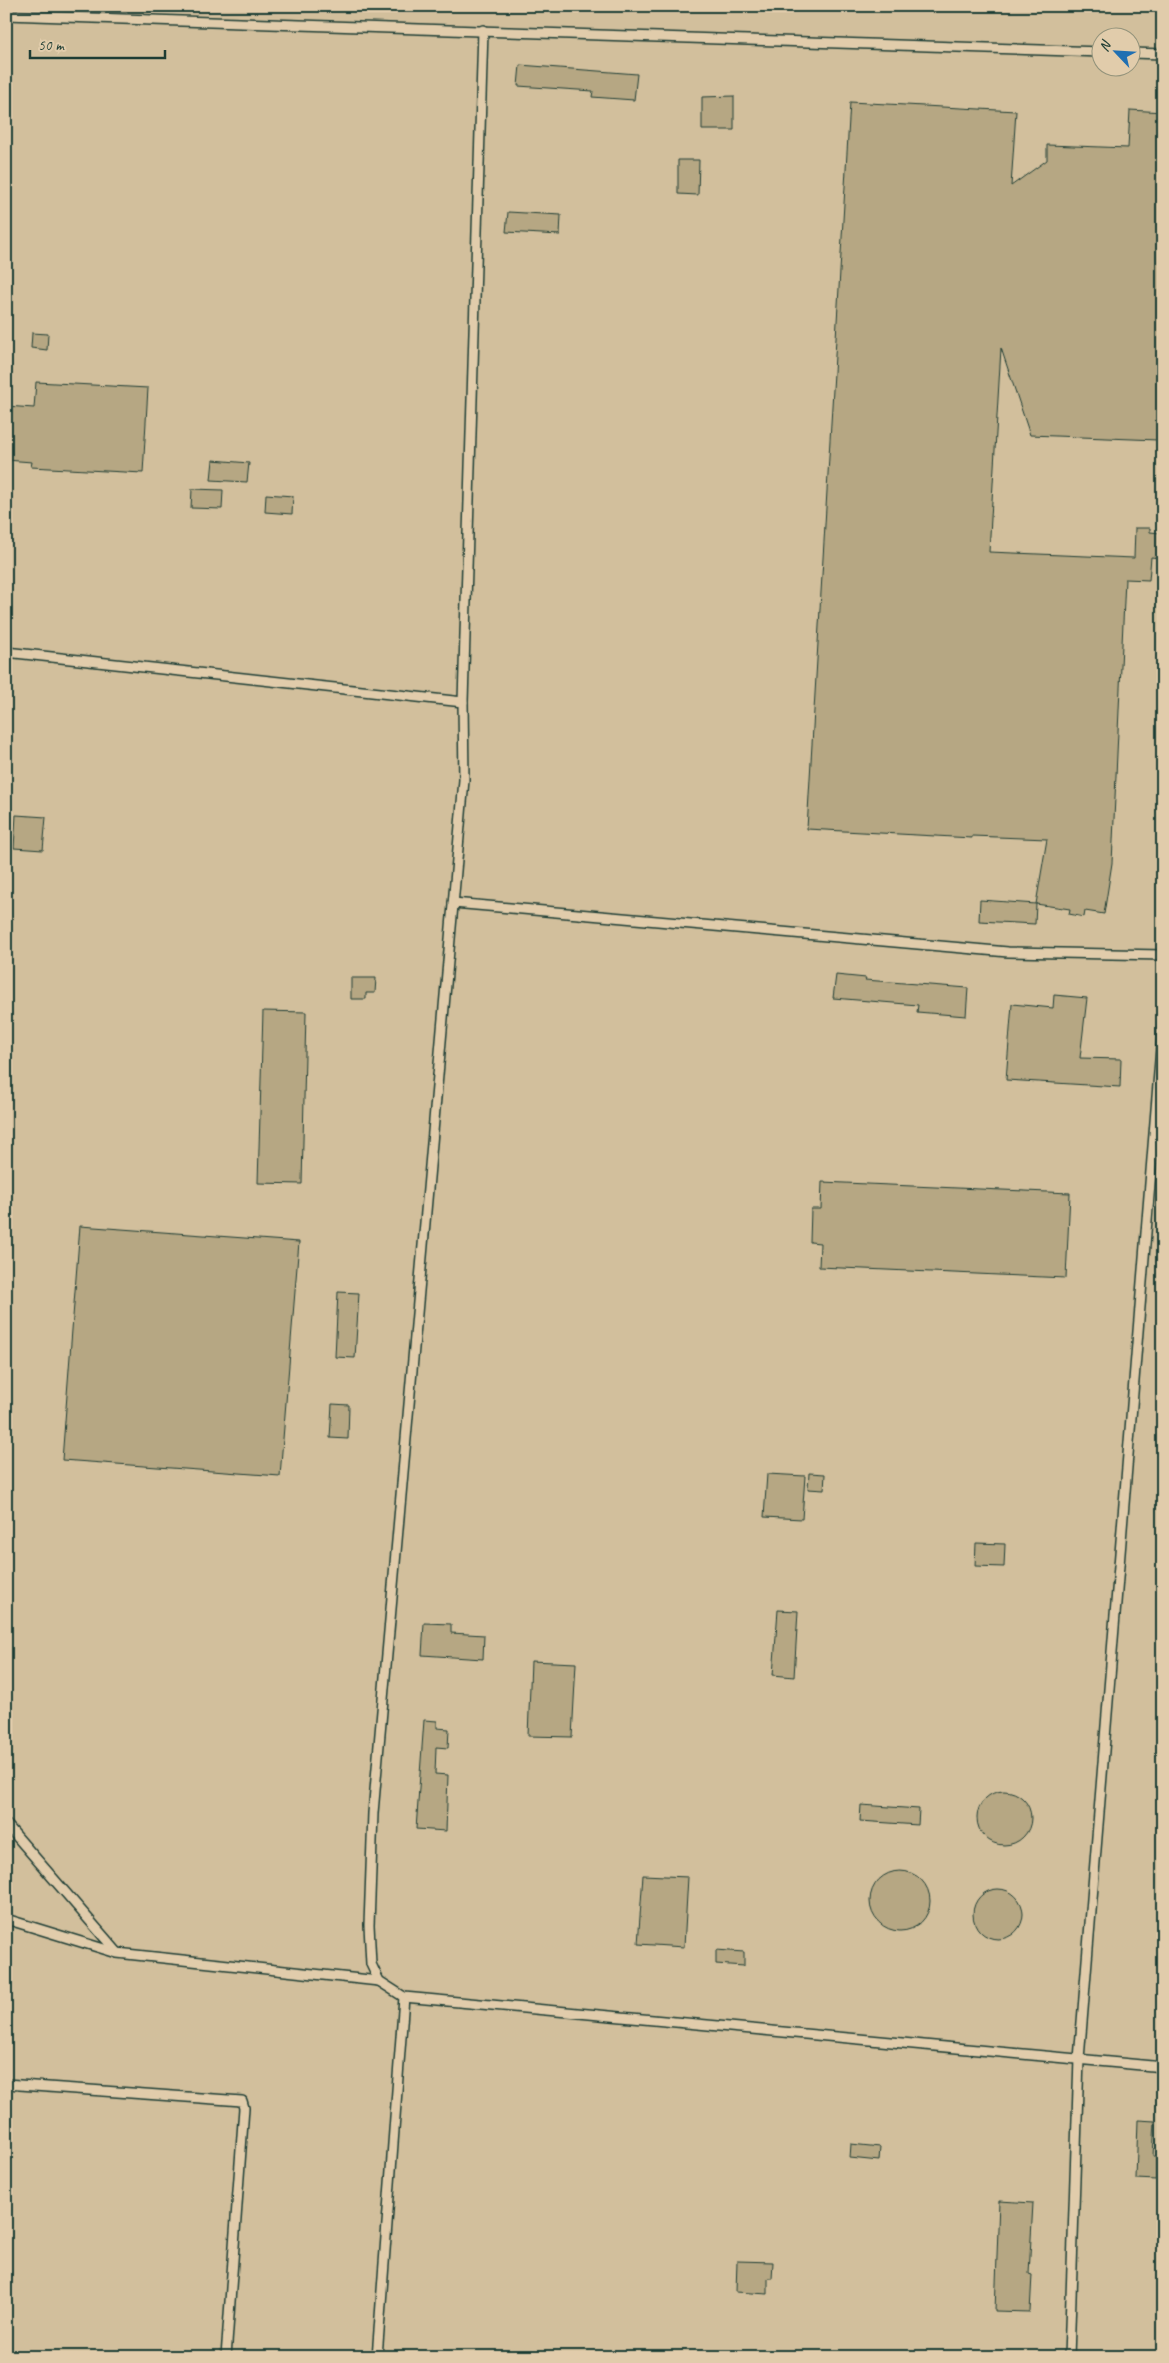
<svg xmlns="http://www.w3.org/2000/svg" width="1169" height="2363" viewBox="0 0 1169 2363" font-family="Caveat,sans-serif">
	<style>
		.built { fill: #d2bf9c; fill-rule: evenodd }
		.building { fill: #b6a783; stroke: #1f3d34 }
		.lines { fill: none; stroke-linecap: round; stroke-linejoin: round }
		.lane-casing { stroke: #1f3d34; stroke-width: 12 }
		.lane { stroke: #e1ccab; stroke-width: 9 }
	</style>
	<rect width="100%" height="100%" fill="#e4cda9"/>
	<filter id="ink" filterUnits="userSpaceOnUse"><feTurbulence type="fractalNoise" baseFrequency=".02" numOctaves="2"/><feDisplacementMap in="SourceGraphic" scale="10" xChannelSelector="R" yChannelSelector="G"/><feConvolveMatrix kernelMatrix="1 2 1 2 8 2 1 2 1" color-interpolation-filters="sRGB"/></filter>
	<g filter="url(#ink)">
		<!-- built -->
		<path class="built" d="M6,6H1163V2357H6ZM1102,38H1132V68H1102Z"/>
		<!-- building -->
		<g class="building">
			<path d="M520,65L637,74L634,100L592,97L593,91L518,86Z"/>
			<path d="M734,96V130H702V97Z"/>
			<path d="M850,102L1016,111L1011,186L1047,160V145L1128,148L1130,110L1163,112L1160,150H1163V325L1158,440L1030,435L1001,348L989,552L1134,558L1135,528H1150V532L1161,533L1160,558L1151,557L1149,580L1125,579L1112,863L1104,914L1085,911L1084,917L1069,914L1070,909L1036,904L1035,924L979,921L980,900L1036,904L1047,839L972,836V838L807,829Z"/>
			<path d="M678,160H699L698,195L678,194Z"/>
			<path d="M508,212L561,215L560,235L506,232Z"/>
			<path d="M32,333L48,334L47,350L31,348Z"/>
			<path d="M36,382L148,388L143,473L31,467L32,462L6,460V406L34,408Z"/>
			<path d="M213,460L249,463L247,482L211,480Z"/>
			<path d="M192,489L223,490L222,509L191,508Z"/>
			<path d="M266,494L293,496L292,514L265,512Z"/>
			<path d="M16,815L46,817L43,850L14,848Z"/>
			<path d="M836,975L866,978L865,980L968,988L966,1016L917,1012L918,1005L833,998Z"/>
			<path d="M351,978H376L375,993H366V999H351Z"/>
			<path d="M1054,995L1087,998L1080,1058L1121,1059L1120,1087L1006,1080L1012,1004L1053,1008Z"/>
			<path d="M263,1011L306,1012L302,1184L258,1183Z"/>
			<path d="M822,1182L1070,1193L1066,1278L819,1267L820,1243L810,1242L811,1209H821Z"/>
			<path d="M80,1226L299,1242L280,1476L62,1460Z"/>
			<path d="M338,1292L359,1293L355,1358L335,1357Z"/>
			<path d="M332,1404L349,1405L348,1439L330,1438Z"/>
			<path d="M809,1473L825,1474L824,1490L808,1489Z"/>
			<path d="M767,1474L805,1476L802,1519L764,1517Z"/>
			<path d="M976,1543L1005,1544L1004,1567L975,1566Z"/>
			<path d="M778,1610L798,1611L794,1677L773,1675Z"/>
			<path d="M424,1623L451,1624V1633L484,1635L483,1659L422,1655Z"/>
			<path d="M531,1661L576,1663L572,1737L528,1736Z"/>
			<path d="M424,1720L437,1721V1728L449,1729L448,1748L436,1747L435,1774L448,1775L446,1831L416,1829Z"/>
			<circle cx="1004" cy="1818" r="27"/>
			<path d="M861,1805L919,1809L918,1825L860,1821Z"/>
			<circle cx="900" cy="1901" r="30"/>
			<path d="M643,1875L688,1877L684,1947L638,1944Z"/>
			<circle cx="998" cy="1914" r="25"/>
			<path d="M716,1950L744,1952V1966L716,1964Z"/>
			<path d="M1138,2120L1155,2121L1153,2156H1156V2180L1136,2179Z"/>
			<path d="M851,2144L880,2147L879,2161L850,2158Z"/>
			<path d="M999,2201L1033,2203L1029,2274L1032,2275L1030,2312L995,2311Z"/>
			<path d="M737,2261L773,2262L772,2278H768V2294L736,2292Z"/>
		</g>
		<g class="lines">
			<!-- lane casing -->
			<g class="lane-casing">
				<g id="lane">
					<path d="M6,15L1102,52"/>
					<path d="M1132,53L1163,54"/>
					<path d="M6,652L463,702"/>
					<path d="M453,903L1008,952L1163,955"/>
					<path d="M6,1824L117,1952"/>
					<path d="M6,1919L117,1953L379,1981L404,1997L1163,2067"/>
					<path d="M379,1981L371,1964L369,1925L373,1813L464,780L463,702L483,30"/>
					<path d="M6,2084L242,2101L244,2108L226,2357"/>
					<path d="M377,2357L404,1997"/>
					<path d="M1069,2357L1079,2059L1163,1023"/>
				</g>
			</g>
			<!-- lane -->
			<use href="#lane" class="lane"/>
		</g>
	</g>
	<!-- margin -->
	<rect width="1169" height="2363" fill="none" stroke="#e1ccab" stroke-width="25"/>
	<rect x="12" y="12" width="1144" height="2338" fill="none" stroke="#1f3d34" stroke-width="2" filter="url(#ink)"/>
	<!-- north arrow -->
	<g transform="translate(1116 52) rotate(295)"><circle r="24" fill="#e1ccab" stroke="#93937b"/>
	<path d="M0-4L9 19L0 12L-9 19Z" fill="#1f6fb2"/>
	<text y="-8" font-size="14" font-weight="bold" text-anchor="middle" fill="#1f3d34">N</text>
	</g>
	<!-- scale -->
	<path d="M30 50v8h135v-8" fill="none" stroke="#1f3d34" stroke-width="2.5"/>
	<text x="38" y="50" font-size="15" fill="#1f3d34" stroke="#e1ccab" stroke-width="4" paint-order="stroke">50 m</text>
</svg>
